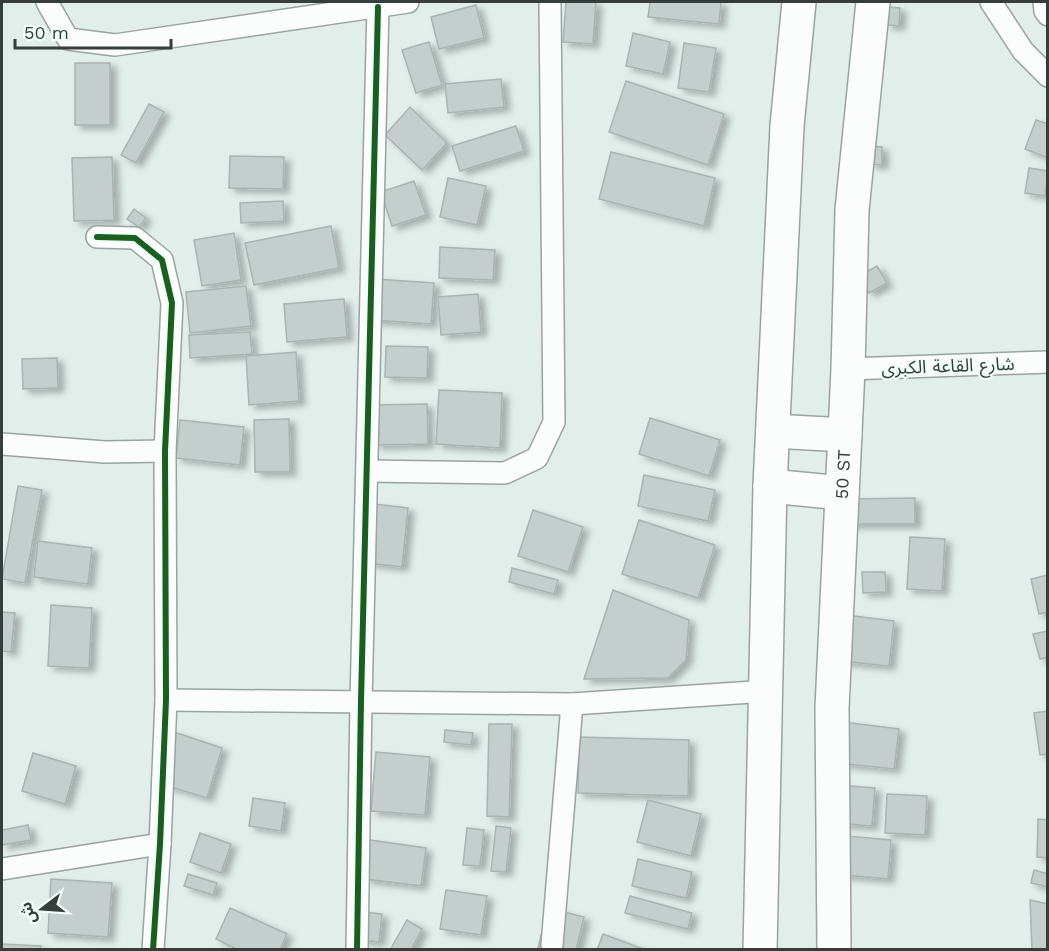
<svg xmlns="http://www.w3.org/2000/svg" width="1049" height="951" viewBox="0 0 1049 951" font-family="'Work Sans','Noto Sans Arabic',sans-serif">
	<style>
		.building { fill: #c4cfcd; stroke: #a9b3b1; stroke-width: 1.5; filter: url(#shadow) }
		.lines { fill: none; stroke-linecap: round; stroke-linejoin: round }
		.minor-casing { stroke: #99a3a0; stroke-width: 24 }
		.primary-casing { stroke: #99a3a0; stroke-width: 36 }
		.minor { stroke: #fbfcfc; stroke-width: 21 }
		.primary { stroke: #fbfcfc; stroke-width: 33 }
		.cycleway-casing { stroke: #f0fef9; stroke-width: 10 }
		.cycleway { stroke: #1b5e20; stroke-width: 6 }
		.labels { text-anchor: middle; stroke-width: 4.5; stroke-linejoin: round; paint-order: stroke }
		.street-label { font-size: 18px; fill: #353e3b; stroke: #f0fef9 }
	</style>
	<defs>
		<filter id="shadow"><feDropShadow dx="6" dy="4" stdDeviation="3" flood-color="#0004"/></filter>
	</defs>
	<rect width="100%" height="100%" fill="#e2eeea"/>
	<!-- building -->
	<g class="building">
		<path d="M566,2H596L593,44L563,42Z"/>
		<path d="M650,2H721L719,24L648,17Z"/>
		<path d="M476,5L484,38L439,49L431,17Z"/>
		<path d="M887,7L900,8L899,26L886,25Z"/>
		<path d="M633,33L670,42L663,74L626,66Z"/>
		<path d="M429,42L442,85L416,93L402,50Z"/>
		<path d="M684,43L716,48L709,92L678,88Z"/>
		<rect x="75" y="63" width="35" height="62"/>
		<path d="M501,79L504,107L448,113L445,84Z"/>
		<path d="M626,81L724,114L708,165L609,132Z"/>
		<path d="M149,104L164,112L136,163L121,155Z"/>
		<path d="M410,107L447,143L422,170L385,135Z"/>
		<path d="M1036,120L1048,124V158L1025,149Z"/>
		<path d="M516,126L524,151L460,171L452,146Z"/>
		<path d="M870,146L882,147V165L870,164Z"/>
		<path d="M611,152L715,178L704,226L599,199Z"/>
		<path d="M230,156L284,157L283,189L229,188Z"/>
		<path d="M112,157L114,220L74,221L72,158Z"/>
		<path d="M1029,168L1048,171L1045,196L1025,193Z"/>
		<path d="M448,178L486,186L477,225L440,217Z"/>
		<path d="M414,181L426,215L392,226L381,192Z"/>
		<path d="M283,201L284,221L241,223L240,203Z"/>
		<path d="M134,209L146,218L139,227L127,219Z"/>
		<path d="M331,226L339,268L254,285L245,243Z"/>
		<path d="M234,233L241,280L202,286L194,240Z"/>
		<path d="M440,247L495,250L493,280L439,278Z"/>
		<path d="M877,266L887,283L869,293L859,276Z"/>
		<path d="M375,279L434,283L431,324L372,320Z"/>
		<path d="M246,286L251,326L190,333L186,292Z"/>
		<path d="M478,294L481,332L441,335L438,297Z"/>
		<path d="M344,299L347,337L287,342L284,304Z"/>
		<path d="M250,332L252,354L190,358L189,335Z"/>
		<path d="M386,346L428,347L427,378L385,377Z"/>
		<path d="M296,352L299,401L249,405L246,356Z"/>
		<path d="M57,358L58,388L23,389L22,359Z"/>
		<path d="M439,390L502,393L500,448L436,444Z"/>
		<path d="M427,404L428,444L375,445L374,405Z"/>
		<path d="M650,418L720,440L709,476L639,454Z"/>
		<path d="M289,419L290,472H255L254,420Z"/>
		<path d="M180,420L244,427L240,465L176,458Z"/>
		<path d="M644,475L715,490L708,521L638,506Z"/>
		<path d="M18,486L42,490L25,583L2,579Z"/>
		<path d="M915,498V524H845V499Z"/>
		<path d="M374,504L408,508L402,567L368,563Z"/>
		<path d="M533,510L583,527L568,572L518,556Z"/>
		<path d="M639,520L715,545L698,598L622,574Z"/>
		<path d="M910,537L945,539L942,591L907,589Z"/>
		<path d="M38,541L92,548L88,584L34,577Z"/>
		<path d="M512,568L558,580L554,594L509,582Z"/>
		<path d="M862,572H885L886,592L863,593Z"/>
		<path d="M1048,575V612L1039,614L1031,579Z"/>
		<path d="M613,590L689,620L686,660L668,678L584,679Z"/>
		<path d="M51,605L92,608L89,668L48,666Z"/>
		<path d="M2,612L15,613L11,652L2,651Z"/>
		<path d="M846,615L894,621L889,666L840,661Z"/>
		<path d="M1048,631V657L1040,659L1033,634Z"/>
		<path d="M1048,711V754L1040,755L1034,713Z"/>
		<path d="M843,722L899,729L894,769L838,763Z"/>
		<path d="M489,724H512L509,817L487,816Z"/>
		<path d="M445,730L473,733L471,745L444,742Z"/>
		<path d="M174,732L222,748L207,798L158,783Z"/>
		<path d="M579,737L689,740L688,796L578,793Z"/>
		<path d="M376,752L430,757L425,815L371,811Z"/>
		<path d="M33,753L76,766L65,804L22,791Z"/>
		<path d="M838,785L875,788L872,826L835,823Z"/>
		<path d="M887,794L927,796L925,835L885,833Z"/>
		<path d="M253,798L285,803L281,831L249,826Z"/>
		<path d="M648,800L701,814L691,856L637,842Z"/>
		<path d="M1038,819L1048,820V858L1037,857Z"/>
		<path d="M28,825L31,840L2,845V830Z"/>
		<path d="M496,826L511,828L506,872L491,871Z"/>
		<path d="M467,828L484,830L480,866L463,865Z"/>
		<path d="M200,833L231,844L221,873L190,862Z"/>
		<path d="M836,835L891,840L888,879L833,874Z"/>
		<path d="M370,840L426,848L421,886L365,879Z"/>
		<path d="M638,859L692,872L686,898L632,886Z"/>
		<path d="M1034,870L1048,874V887L1031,883Z"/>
		<path d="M188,874L217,883L213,895L184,886Z"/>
		<path d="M51,879L112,883L108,937L48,933Z"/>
		<path d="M446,890L487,896L481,935L440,929Z"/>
		<path d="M630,896L692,913L688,929L625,913Z"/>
		<path d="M1030,900L1048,904V950H1032Z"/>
		<path d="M230,908L287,934L280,950H238L216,939Z"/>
		<path d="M548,908L584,917L576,950L538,948Z"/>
		<path d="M364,912L382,914L379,942L361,940Z"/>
		<path d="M407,920L422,929L411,950H390Z"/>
		<path d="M603,934L646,950H597Z"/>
		<path d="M2,944L41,946L40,950H2Z"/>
	</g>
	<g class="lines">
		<!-- minor casing -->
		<g class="minor-casing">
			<g id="minor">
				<path d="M47,2L68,39L115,45L408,2"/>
				<path d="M991,2L1023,51L1048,76"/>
				<path d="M1044,2L1045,11L1048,15"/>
				<path d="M97,237L135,238L162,260L172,303L165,451L166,700L160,844L153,950"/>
				<path d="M848,369L1048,362"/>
				<path d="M2,444L105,452L165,451"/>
				<path d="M367,471L505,473L537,458L554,422L550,2"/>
				<path d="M166,700L572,704L767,691"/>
				<path d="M2,869L160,844"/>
				<path d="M552,945L572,704"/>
				<path d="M357,950L361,701L378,7"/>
			</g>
		</g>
		<!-- primary casing -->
		<g class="primary-casing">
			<g id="primary">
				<path d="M773,431L845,435"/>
				<path d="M770,486L842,493"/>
				<path d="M760,950L770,486L787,126L799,2"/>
				<path id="s1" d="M834,950L832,708L848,369L852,210L873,2"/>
			</g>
		</g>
		<!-- minor -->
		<use href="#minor" class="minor"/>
		<!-- primary -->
		<use href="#primary" class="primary"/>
		<!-- cycleway casing -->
		<g class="cycleway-casing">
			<g id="cycleway">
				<path d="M97,237L135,238L162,260L172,303L165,451L166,700L160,844L153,950"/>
				<path d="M357,950L361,701L378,7"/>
			</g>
		</g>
		<!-- cycleway -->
		<use href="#cycleway" class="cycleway"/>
	</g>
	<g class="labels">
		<!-- street labels -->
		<g class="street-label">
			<text transform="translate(948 366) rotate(-2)" y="6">شارع القاعة الكبرى</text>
			<text dy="6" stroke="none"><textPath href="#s1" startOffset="476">50 ST</textPath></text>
		</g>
	</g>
	<!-- border -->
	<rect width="1049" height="951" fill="none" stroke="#353e3b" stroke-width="6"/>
	<!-- north arrow -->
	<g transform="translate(42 909) rotate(253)" stroke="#f0fef9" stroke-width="4.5" paint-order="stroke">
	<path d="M0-4.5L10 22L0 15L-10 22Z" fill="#353e3b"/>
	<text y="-9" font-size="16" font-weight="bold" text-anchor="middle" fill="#353e3b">ش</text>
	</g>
	<!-- scale -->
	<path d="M15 39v9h156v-9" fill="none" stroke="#353e3b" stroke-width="3"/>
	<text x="24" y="39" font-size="18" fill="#353e3b" stroke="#f0fef9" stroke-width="4.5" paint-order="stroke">50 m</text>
</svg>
